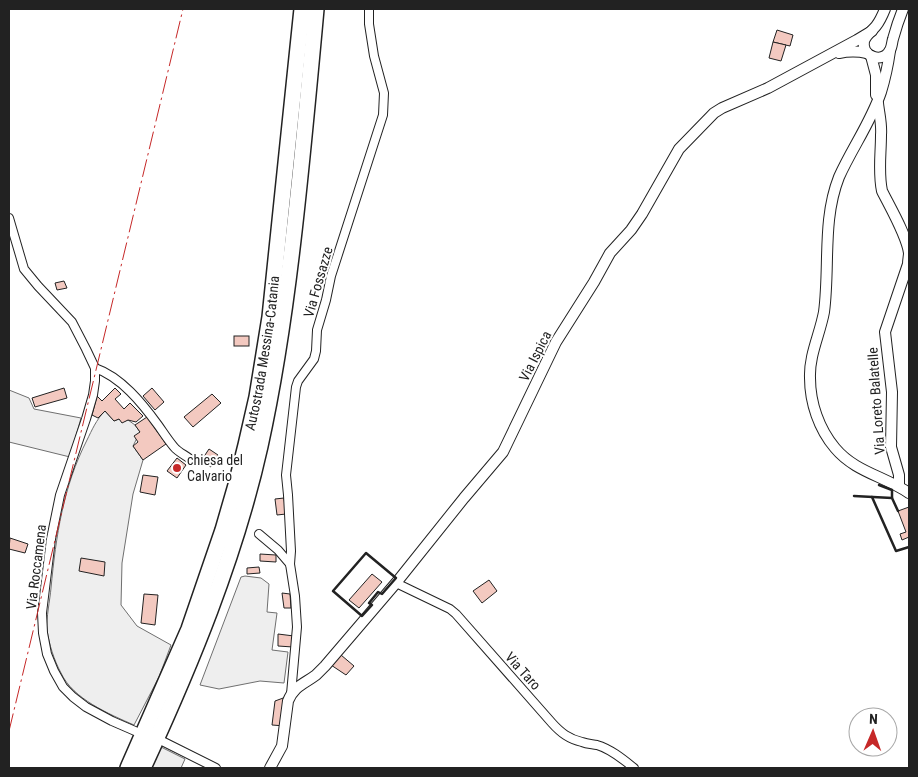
<svg xmlns="http://www.w3.org/2000/svg" width="918" height="777" viewBox="0 0 918 777" font-family="'Roboto Condensed',sans-serif">
	<style>
		.green { fill: #eee; stroke: #6f6f6f }
		.building { fill: #f3c9c0; stroke: #222 }
		.lines { fill: none; stroke-linecap: round; stroke-linejoin: round }
		.minor-casing { stroke: #222; stroke-width: 10 }
		.tertiary-casing { stroke: #222; stroke-width: 12 }
		.motorway-casing { stroke: #222; stroke-width: 18 }
		.minor { stroke: #fff; stroke-width: 8 }
		.tertiary { stroke: #fff; stroke-width: 10 }
		.motorway { stroke: #fff; stroke-width: 15 }
		.wall { stroke: #222; stroke-width: 2.5 }
		.power { stroke: #c62828; stroke-width: 1; stroke-dasharray: 18 4 2.5 4; stroke-linecap: butt }
		.poi-dot { fill: #c62828; stroke: #fff; stroke-width: 2 }
		.labels { text-anchor: middle; stroke-width: 4; stroke-linejoin: round; paint-order: stroke }
		.street-label { font-size: 14px; fill: #222; stroke: #fff }
		.poi-label { font-size: 14px; fill: #222; stroke: #fff; text-anchor: start }
	</style>
	<rect width="100%" height="100%" fill="#fff"/>
	<!-- green -->
	<g class="green">
		<path d="M9,390L29,398L34,409L81,418L70,457L9,442Z"/>
		<path d="M105,411L114,421L119,419L122,422L128,420L135,425L140,432L133,446L143,460L133,494L122,563L121,605L137,626L171,645L159,677L134,725C109,714 73,699 61,673C54,660 49,644 47,630C46,618 50,600 51,588C56,536 63,487 87,440C92,430 96,420 105,411Z"/>
		<path d="M245,576L261,578L269,584L267,612L277,613L272,650L288,652L284,683L260,681L219,689L200,685L241,577Z"/>
		<path d="M161,747L185,759L181,768H150Z"/>
	</g>
	<!-- building -->
	<g class="building">
		<path d="M777,30L793,35L790,46L773,42Z"/>
		<path d="M773,42L786,45L781,61L769,58Z"/>
		<path d="M64,281L67,288L57,290L55,283Z"/>
		<rect x="234" y="336" width="15" height="10"/>
		<path d="M64,388L67,398L35,407L32,398Z"/>
		<path d="M115,388L121,394L115,399L124,409L130,403L143,416L136,422L128,420L122,423L119,419L114,421L105,411L98,418L92,415L97,396L102,401Z"/>
		<path d="M152,388L164,402L155,410L143,396Z"/>
		<path d="M212,394L221,403L193,427L184,417Z"/>
		<path d="M147,417L166,444L143,460L133,446L138,442L134,436L140,432L135,425Z"/>
		<path d="M209,449L218,455L211,467L201,461Z"/>
		<path d="M177,458L186,465L177,478L167,471Z"/>
		<path d="M143,475L158,477L155,495L140,492Z"/>
		<path d="M284,498L286,514L277,515L275,499Z"/>
		<path d="M909,507V537L902,540L900,534L906,532L898,511Z"/>
		<path d="M10,538L28,544L25,553L9,549Z"/>
		<path d="M260,554L276,555V562L260,561Z"/>
		<path d="M81,558L105,562L104,576L79,571Z"/>
		<path d="M259,567L260,573L247,574V568Z"/>
		<path d="M372,574L382,582L359,608L349,600Z"/>
		<path d="M489,580L497,591L482,603L473,591Z"/>
		<path d="M282,593L290,594L291,608H284Z"/>
		<path d="M144,594L158,595L155,625L141,623Z"/>
		<path d="M278,634L294,636L293,647L278,646Z"/>
		<path d="M341,655L354,666L346,675L331,665Z"/>
		<path d="M286,697L285,726L272,725L275,701Z"/>
	</g>
	<g class="lines">
		<!-- minor casing -->
		<g class="minor-casing">
			<g id="minor">
				<path d="M9,218L24,269L38,286L72,322L86,349L95,368V381L93,395L86,419L60,495L51,539L42,613L43,633L47,654L54,671L63,687L73,697L86,707L112,721L135,731"/>
				<path d="M95,368C121,377 142,403 158,425C163,432 168,440 174,447C178,452 185,455 190,459"/>
				<path d="M259,534L278,550L290,564L295,596L297,627L291,694"/>
				<path d="M290,564L291,551L288,495L286,475L296,387L298,381L314,359L316,351L317,330L326,300L331,276L383,115L384,93L374,56L369,24V9"/>
				<path d="M396,583L450,609L456,614L552,723C561,733 569,739 582,742C587,744 592,744 597,745C611,749 624,760 634,768"/>
				<path d="M164,742L216,768"/>
			</g>
		</g>
		<!-- tertiary casing -->
		<g class="tertiary-casing">
			<g id="tertiary">
				<path d="M885,9C883,14 880,21 876,26C872,31 866,35 864,41C861,57 883,64 890,50C892,47 892,42 893,39C896,28 899,19 903,9"/>
				<path d="M890,51C888,65 885,79 881,92C871,122 852,148 839,177C822,220 830,267 824,312C820,334 809,355 810,378C810,403 819,429 835,448C855,472 884,476 909,493"/>
				<path d="M839,53C849,51 857,51 867,53"/>
				<path d="M871,56L876,75V95"/>
				<path d="M878,103C879,113 882,124 881,135C881,154 878,172 882,191C890,207 907,236 909,253C909,256 908,260 908,264L885,332L892,392L891,447L899,475V486"/>
				<path d="M270,768L282,746L288,701C294,686 304,684 316,675C319,672 322,669 325,666L396,583L464,498L503,452L556,342L594,282L610,253L631,230L642,214L679,149L714,113L722,108L768,88L857,40L872,31"/>
			</g>
		</g>
		<!-- motorway casing -->
		<g class="motorway-casing">
			<g id="motorway">
				<path id="s1" d="M128,768L189,629L223,530L236,485L246,445L257,397L270,317L302,9"/>
				<path d="M143,768C191,664 235,558 260,446C275,378 285,309 293,240C302,163 309,86 316,9"/>
			</g>
		</g>
		<!-- minor -->
		<use href="#minor" class="minor"/>
		<!-- tertiary -->
		<use href="#tertiary" class="tertiary"/>
		<!-- motorway -->
		<use href="#motorway" class="motorway"/>
		<!-- wall -->
		<g class="wall">
			<path d="M879,485L892,490V498"/>
			<path d="M854,496L892,498L898,511"/>
			<path d="M872,497L896,551L909,547"/>
			<path d="M366,553L396,578L382,594L378,592L369,603L372,605L362,616L333,591Z"/>
		</g>
		<!-- power -->
		<path class="power" d="M9,731L183,9"/>
	</g>
	<!-- markers -->
	<circle class="poi-dot" cx="177" cy="468" r="5"/>
	<g class="labels">
		<!-- street labels -->
		<g class="street-label">
			<text transform="translate(318 282) rotate(-74)" y="5">Via Fossazze</text>
			<text dy="5" stroke="none"><textPath href="#s1" startOffset="438">Autostrada Messina-Catania</textPath></text>
			<text transform="translate(535 356) rotate(-63)" y="5">Via Ispica</text>
			<text transform="translate(876 401) rotate(-94)" y="5">Via Loreto Balatelle</text>
			<text transform="translate(36 567) rotate(-83)" y="5">Via Roccamena</text>
			<text transform="translate(523 671) rotate(48)" y="5">Via Taro</text>
		</g>
		<!-- poi labels -->
		<g class="poi-label">
			<text x="187" y="465">chiesa del<tspan x="187" dy="16">Calvario</tspan></text>
		</g>
	</g>
	<!-- border -->
	<rect width="918" height="777" fill="none" stroke="#222222" stroke-width="20"/>
	<!-- north arrow -->
	<g transform="translate(873 732) rotate(2)"><circle r="24" fill="#ffffff" stroke="#a7a7a7"/>
	<path d="M0-4L9 19L0 12L-9 19Z" fill="#c62828"/>
	<text y="-8" font-size="14" font-weight="bold" text-anchor="middle" fill="#222222">N</text>
	</g>
</svg>
